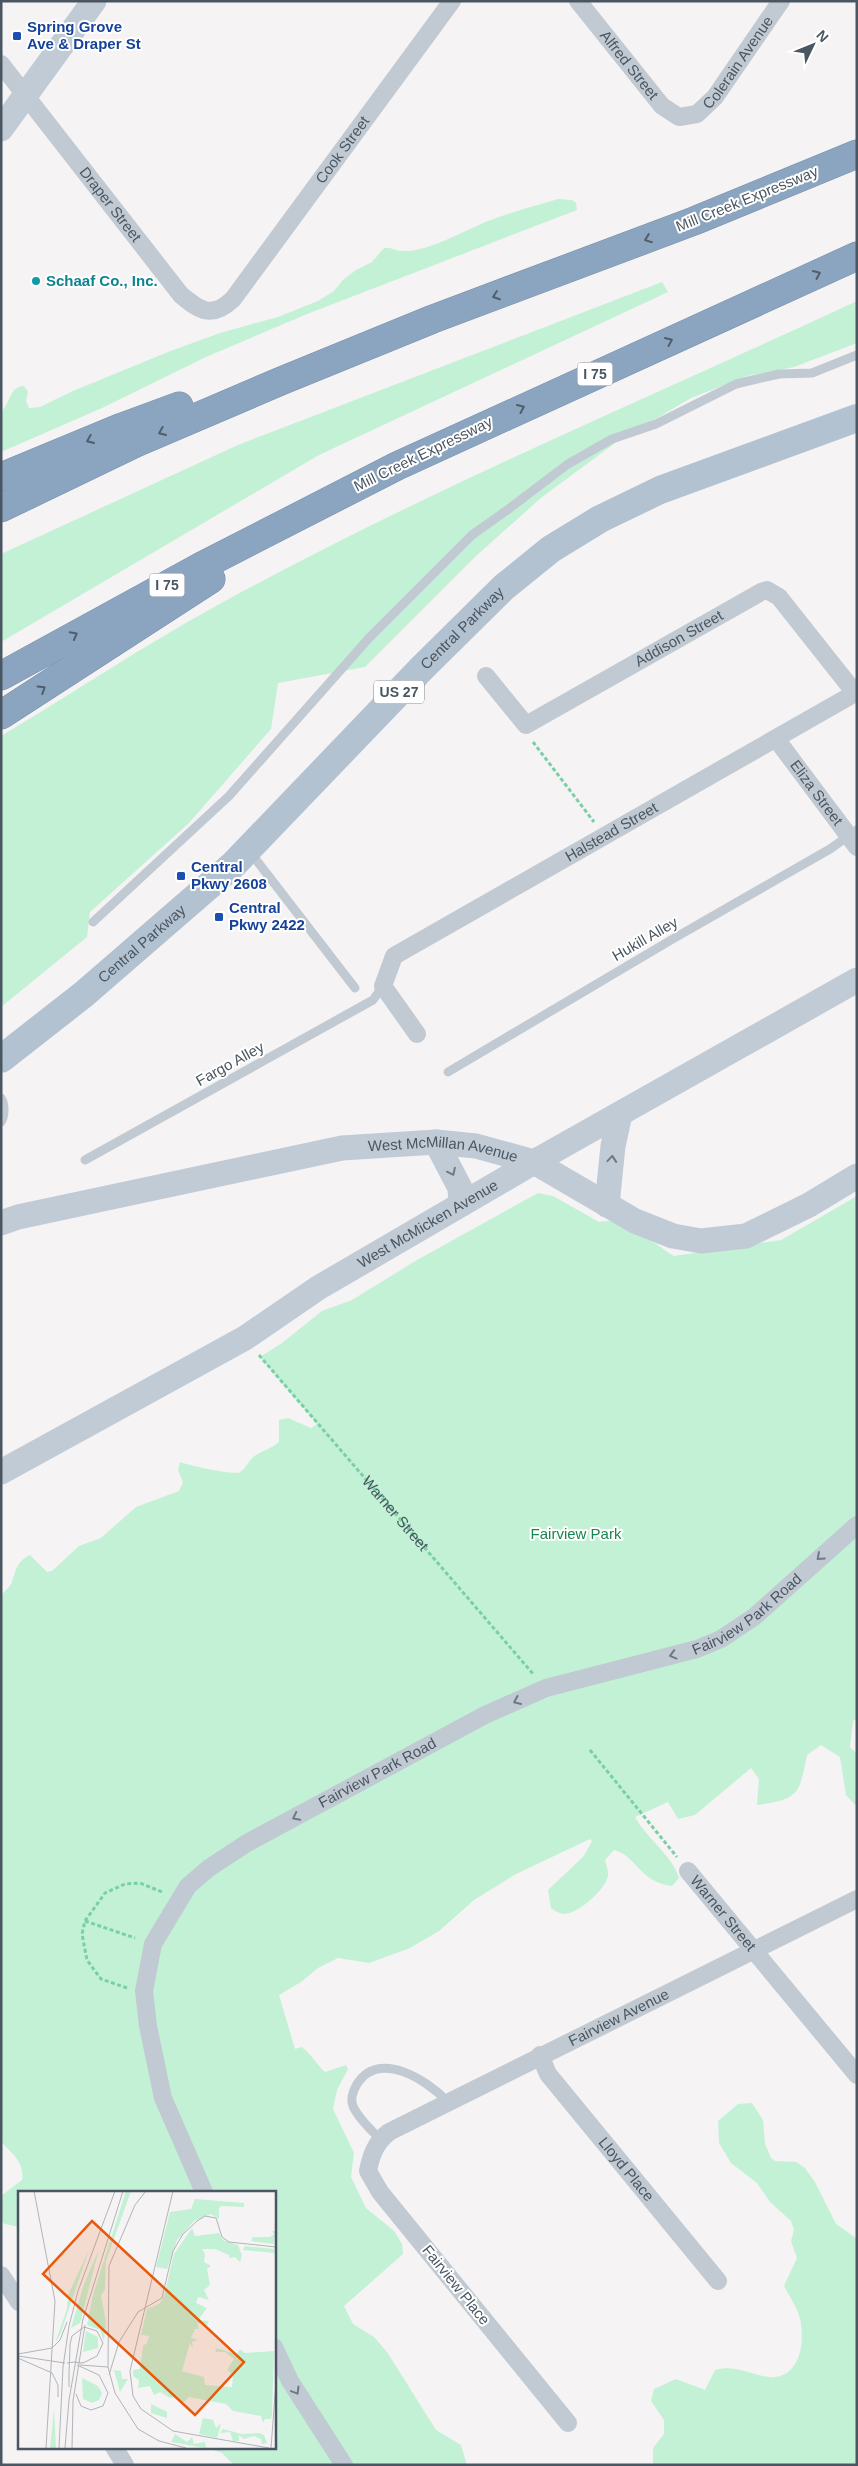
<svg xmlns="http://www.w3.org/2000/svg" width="858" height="2466" viewBox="0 0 858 2466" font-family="Arial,sans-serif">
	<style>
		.green { fill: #c3f1d5 }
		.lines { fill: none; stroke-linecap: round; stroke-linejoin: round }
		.highway-casing { stroke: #7690ad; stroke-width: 29 }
		.path { stroke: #7ad0a6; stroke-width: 3; stroke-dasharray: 4 2.5; stroke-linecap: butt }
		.lane { stroke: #c1cad2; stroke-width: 9 }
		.street { stroke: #c1cad2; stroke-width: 18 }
		.secondary { stroke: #c1cbd6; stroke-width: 25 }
		.primary { stroke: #b3c2d1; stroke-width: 28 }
		.highway { stroke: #8ba5c1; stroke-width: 28 }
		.oneway { stroke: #505e6b }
		.oneway2 { stroke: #6e7984 }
		.oneway3 { stroke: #6e7983 }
		.transit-dot { fill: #1a4fb4; stroke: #fff; stroke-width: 2 }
		.culture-dot { fill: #0f9aa8; stroke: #fff; stroke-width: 2 }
		.labels { text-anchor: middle; stroke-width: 4; stroke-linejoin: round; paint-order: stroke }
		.shield { fill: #fff; stroke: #808990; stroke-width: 1 }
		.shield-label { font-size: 14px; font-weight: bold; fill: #4a5661 }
		.transit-label { font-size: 15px; font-weight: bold; fill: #164399; stroke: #fff; text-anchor: start }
		.street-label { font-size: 15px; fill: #4a5661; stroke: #fff }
		.culture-label { font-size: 15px; font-weight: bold; fill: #0d838f; stroke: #fff; text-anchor: start }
		.park-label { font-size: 15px; fill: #17864f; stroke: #fff }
		.inset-road { fill: none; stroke: #b1b4b9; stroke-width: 1 }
		.view { fill: #e8590c; fill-opacity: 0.15; stroke: #e8590c; stroke-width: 2.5 }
		.inset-edge { fill: none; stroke: #4a5661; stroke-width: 2.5 }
	</style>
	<rect width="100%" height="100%" fill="#f5f3f3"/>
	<!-- green -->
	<g class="green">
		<path d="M558,199L572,200L576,203L577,210L307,314L206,357L102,408L1,452V411C12,403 8,387 24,386L28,392L26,401L29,408L40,407L73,391L168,352L220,333L278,317L318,301L334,291L343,280L356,270L372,262L384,248C391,247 395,251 402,251C426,253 466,230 488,221C511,212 535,206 558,199Z"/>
		<path d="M662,282L668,292L319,455L1,642V554L238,445Z"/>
		<path d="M857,301V343L794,367L747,376L691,398L618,441L542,497L476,556L365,667L278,683L271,729L189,823L90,912L87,937L1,1007V736C73,693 143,646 216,606C423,492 642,401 857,301Z"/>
		<path d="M538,1193L553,1196L599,1222C628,1215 651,1243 674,1256L781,1240L857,1196V1718L853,1721L850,1747L857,1754V1807L846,1795L840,1757L821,1745L807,1755C799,1795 799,1799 757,1805L759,1779L751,1768L695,1815L678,1819L668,1802L635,1817C647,1839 672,1855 679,1878L672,1886C639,1882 636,1855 614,1850L605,1860C606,1865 609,1871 608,1876C606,1888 582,1910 569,1913C562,1915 556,1912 551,1908L548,1890L584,1856L592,1841L590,1839L516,1874L474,1900L439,1931L410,1948L369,1963L338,1958L318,1968L301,1982L279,1995L295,2049L302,2047C312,2055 316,2064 325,2072L346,2065L348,2069L337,2090L333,2109L354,2153L351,2177L366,2208L394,2231L402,2244L403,2254L344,2306L353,2324L374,2337L387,2352L436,2430L461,2445L467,2465H234L222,2453L210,2449L188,2447H274V2192H19V2227L5,2224L1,2221V2196L22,2180C25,2163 12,2153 1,2142V1595C5,1591 10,1587 12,1582C16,1570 16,1562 30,1555L47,1572L52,1571L79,1546L101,1538L136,1507L179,1491L183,1482L178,1470L180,1462C188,1465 234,1476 240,1472C246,1469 249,1459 256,1455C264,1450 271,1449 279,1442V1420L288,1418L311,1428L317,1424L260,1357L282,1343L322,1311L352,1300L417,1260Z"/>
		<path d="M752,2103L763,2120L765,2144L771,2158L775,2161L796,2162L805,2168L815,2182L836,2224L856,2238L857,2465H653V2448L664,2434V2420L651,2401L654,2389L676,2379L705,2390L715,2370C737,2363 758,2379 775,2377C800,2374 804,2344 801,2324C800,2312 790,2297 784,2286L797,2258L791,2241L794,2230L791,2221L770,2202L757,2183L731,2163L719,2143L718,2121L738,2104Z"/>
	</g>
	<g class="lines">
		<!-- highway casing -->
		<g class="highway-casing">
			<g id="highway">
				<path d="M1,477L122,427L179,406"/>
				<path d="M1,508L136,443L281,381L433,319L694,221L857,154"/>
				<path d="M1,676L200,567L397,466L857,256"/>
				<path d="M1,715L211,579"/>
			</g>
		</g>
		<!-- path -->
		<g class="path">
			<path d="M533,742L594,822"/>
			<path id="s1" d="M259,1355L534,1675"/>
			<path d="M590,1750L677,1857"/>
			<path d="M85,1921L135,1938"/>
			<path d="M127,1988L101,1979L87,1960L82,1934L85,1921L105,1893L125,1884L140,1883L162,1892"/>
		</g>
		<!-- lane -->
		<g class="lane">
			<path d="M250,852L355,988"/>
			<path d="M93,922L229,796L369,638L472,535L510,508L568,464L612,439L656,424L736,384L779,374L812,373L857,355"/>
			<path d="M448,1072L671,940L830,849L857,830"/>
			<path d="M1,1098C5,1103 5,1116 1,1122"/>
			<path d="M85,1160L373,1000L383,986"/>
			<path d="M380,2139C371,2130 358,2118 353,2106C350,2099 353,2091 357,2084C379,2049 427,2080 448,2102"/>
		</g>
		<!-- street -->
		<g class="street">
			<path id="s2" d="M578,1L662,106L679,117L697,114L715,97L781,1"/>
			<path id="s3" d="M1,64L181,295C200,311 212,319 233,299L452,1"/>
			<path id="s4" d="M486,676L526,725L761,592L767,590L779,597L855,693"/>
			<path id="s5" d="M777,740L857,847"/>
			<path id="s6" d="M417,1034L383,986L394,956L857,692"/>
			<path id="s7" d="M688,1871L857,2075"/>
			<path id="s8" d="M540,2055L548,2074L718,2281"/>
			<path id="s9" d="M204,2192L163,2098L148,2026L144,1991L153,1944L188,1886L209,1868L247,1843L485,1715L546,1688L697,1649L721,1639L754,1617L857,1525"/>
			<path d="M1,2275L19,2302"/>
			<path d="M274,2347L290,2381L344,2465"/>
			<path id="s10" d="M568,2423L380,2192L368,2171C371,2155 376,2142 389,2132L857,1899"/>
			<path d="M114,2447L125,2465"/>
		</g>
		<!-- secondary -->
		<g class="secondary">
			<path d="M1,129L94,1"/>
			<path d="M436,1142L460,1188L461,1204"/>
			<path d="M607,1205L613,1146L620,1114"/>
			<path id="s11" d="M1,1223L18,1217L342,1148L436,1142L476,1146L534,1162L635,1221L673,1236L701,1241L746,1236L809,1205L857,1176"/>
			<path id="s12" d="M1,1472L245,1338L318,1288L534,1162L857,980"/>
		</g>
		<!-- primary -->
		<path class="primary" id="s13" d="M1,1059L84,994L234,864L422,668L504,587L551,549L600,519L660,490L857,418"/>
		<!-- highway -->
		<use href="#highway" class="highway"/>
	</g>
	<!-- one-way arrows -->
	<defs><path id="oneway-chevron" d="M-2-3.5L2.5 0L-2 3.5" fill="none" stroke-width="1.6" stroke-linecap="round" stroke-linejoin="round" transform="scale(1.25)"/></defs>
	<g class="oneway">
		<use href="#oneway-chevron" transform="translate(648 239) rotate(159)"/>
		<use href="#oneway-chevron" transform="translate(817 274) rotate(-24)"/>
		<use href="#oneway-chevron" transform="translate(496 296) rotate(160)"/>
		<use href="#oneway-chevron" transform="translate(669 341) rotate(-24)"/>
		<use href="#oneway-chevron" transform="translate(521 408) rotate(-24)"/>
		<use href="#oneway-chevron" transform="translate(162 432) rotate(157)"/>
		<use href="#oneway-chevron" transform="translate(90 440) rotate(157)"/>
		<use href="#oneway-chevron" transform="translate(74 635) rotate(-28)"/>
		<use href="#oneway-chevron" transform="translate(42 689) rotate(-32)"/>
	</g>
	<g class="oneway2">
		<use href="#oneway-chevron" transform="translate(612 1159) rotate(-85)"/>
		<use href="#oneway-chevron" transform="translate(452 1172) rotate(64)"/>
	</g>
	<g class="oneway3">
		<use href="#oneway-chevron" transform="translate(820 1557) rotate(138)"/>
		<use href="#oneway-chevron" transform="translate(673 1655) rotate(165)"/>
		<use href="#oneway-chevron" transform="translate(517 1701) rotate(156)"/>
		<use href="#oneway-chevron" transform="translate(296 1817) rotate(153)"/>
		<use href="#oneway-chevron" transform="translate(296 2391) rotate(59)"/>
	</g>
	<!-- markers -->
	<g class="transit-dot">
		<rect x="12" y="31" width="10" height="10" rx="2.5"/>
		<rect x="176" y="871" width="10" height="10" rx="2.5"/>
		<rect x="214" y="912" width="10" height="10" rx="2.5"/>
	</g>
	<circle class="culture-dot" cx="36" cy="281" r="5"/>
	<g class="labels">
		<!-- shield labels -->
		<g class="shield">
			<rect x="577.5" y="362.5" width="35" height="23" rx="4"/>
			<rect x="149.5" y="573.5" width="35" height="23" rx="4"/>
			<rect x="374" y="680.5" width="50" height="23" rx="4"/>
		</g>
		<g class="shield-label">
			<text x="595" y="379">I 75</text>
			<text x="167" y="590">I 75</text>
			<text x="399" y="697">US 27</text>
		</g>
		<!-- transit labels -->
		<g class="transit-label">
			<text x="27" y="32">Spring Grove<tspan x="27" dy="17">Ave &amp; Draper St</tspan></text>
			<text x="191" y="872">Central<tspan x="191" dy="17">Pkwy 2608</tspan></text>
			<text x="229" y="913">Central<tspan x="229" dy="17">Pkwy 2422</tspan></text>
		</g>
		<!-- street labels -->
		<g class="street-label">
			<text dy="5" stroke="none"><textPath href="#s2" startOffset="239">Colerain Avenue</textPath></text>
			<text dy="5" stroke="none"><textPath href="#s2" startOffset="82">Alfred Street</textPath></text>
			<text dy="5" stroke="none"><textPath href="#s3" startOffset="538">Cook Street</textPath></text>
			<text transform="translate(747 199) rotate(-22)" y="5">Mill Creek Expressway</text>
			<text dy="5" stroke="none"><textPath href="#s3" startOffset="178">Draper Street</textPath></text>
			<text transform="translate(423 454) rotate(-26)" y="5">Mill Creek Expressway</text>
			<text dy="5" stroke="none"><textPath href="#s13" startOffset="632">Central Parkway</textPath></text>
			<text dy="5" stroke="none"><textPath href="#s4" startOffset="239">Addison Street</textPath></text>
			<text dy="5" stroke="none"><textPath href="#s5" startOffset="66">Eliza Street</textPath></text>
			<text dy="5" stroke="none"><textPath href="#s6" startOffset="341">Halstead Street</textPath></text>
			<text transform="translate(645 939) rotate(-30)" y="5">Hukill Alley</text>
			<text dy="5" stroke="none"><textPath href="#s13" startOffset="182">Central Parkway</textPath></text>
			<text transform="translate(230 1064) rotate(-29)" y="5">Fargo Alley</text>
			<text dy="5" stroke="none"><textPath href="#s11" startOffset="451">West McMillan Avenue</textPath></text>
			<text dy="5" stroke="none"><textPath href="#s12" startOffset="494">West McMicken Avenue</textPath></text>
			<text dy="5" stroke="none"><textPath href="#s1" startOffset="209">Warner Street</textPath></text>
			<text dy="5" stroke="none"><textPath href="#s9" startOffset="954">Fairview Park Road</textPath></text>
			<text dy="5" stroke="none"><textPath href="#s9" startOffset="548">Fairview Park Road</textPath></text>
			<text dy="5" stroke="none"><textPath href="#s7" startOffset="55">Warner Street</textPath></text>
			<text dy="5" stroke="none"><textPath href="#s10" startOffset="624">Fairview Avenue</textPath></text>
			<text dy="5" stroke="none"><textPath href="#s8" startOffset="144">Lloyd Place</textPath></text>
			<text transform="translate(456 2285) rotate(51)" y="5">Fairview Place</text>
		</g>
		<!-- culture labels -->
		<g class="culture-label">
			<text x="46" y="286">Schaaf Co., Inc.</text>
		</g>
		<!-- park labels -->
		<g class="park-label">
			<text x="576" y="1539">Fairview Park</text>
		</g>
	</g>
	<!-- overview -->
	<g transform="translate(18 2191)">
		<rect width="258" height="258" fill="#f5f3f3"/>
		<path d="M108,0H113L88,70L87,98L83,105L88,131L86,150L82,139L69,134L75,104ZM177,8L226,12V16L204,15L201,17V28L193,23L176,30L159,49L149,78L138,76L152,21L173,18ZM174,37L177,45L201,42L205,49L220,54L224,64L222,71L217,66L211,67V64L197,58H184L187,63L186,71L193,75L189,78L192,94L186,99L191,109L180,106L178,112L189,117L180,129L191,130L189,134L179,132L181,138H177L173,147L180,149L174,151L175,158L172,152L164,180L186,186L187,194L214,196L215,184L209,179L216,168L207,161H198L197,157L219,163L222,158L227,162L256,160L254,223L253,228H247L245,232L243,225L215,220L208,213L171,206L166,211L160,209V205L152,207L142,201L136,204L132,195L120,197L121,189L115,185V179L122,178L125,155L129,152L131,145L123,144L129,118L141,113L146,106L156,63ZM254,40H257L256,53L233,50L235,46H252L256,43ZM227,55L256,58L257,62L225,59ZM81,58L62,132L53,137L66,93ZM71,59L42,144L37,152L49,118L50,104ZM68,140L80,146V157L65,161ZM96,179L103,180L104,188H110L102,201ZM64,187L80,195L84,202L81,209L74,212L65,208ZM133,213L149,221V227L133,222ZM36,217L38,257H32L36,219ZM185,227L195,229L198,237L203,232L199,247L181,243ZM205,238L224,243L241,242L246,244L249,252L244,253L243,248L236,245L226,248L221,244V250H215L212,241L202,242ZM157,243L169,251L174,246L176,253L187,251L188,257L153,251Z" fill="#c3f1d5"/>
		<path class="inset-road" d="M16,0L37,110L28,257M128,0L117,14L91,75L90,176L97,202L120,238L141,250L168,257M155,0L112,180L115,205L123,218L155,240L251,257M0,163L34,157L42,149L49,131M0,165L47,172M0,167L34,182L40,194V206M49,172L56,171L64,172L67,171L79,165L85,152L79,140L66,136L54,145L52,153V156L51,182V196M62,174L90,176M91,184L101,151L120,121L144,107L155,60L165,43L179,30L187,25L198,27L204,46L211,51L258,56M58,203L63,215L73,219L85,215L90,202L81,184L59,174M41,257L45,176L51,135L60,100L97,0M47,257L51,209L65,128L105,0M54,257L55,210L67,134M253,257L258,191"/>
		<path class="view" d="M74,30L226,171L177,224L25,83Z"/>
		<rect width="258" height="258" class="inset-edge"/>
	</g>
	<!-- border -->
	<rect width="858" height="2466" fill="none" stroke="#4a5661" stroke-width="5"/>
	<!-- north arrow -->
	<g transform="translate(813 45) rotate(47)" stroke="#ffffff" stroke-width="4" paint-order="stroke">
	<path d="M0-4L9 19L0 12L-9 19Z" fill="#4a5661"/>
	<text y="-8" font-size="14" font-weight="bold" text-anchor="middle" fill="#4a5661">N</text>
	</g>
</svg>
